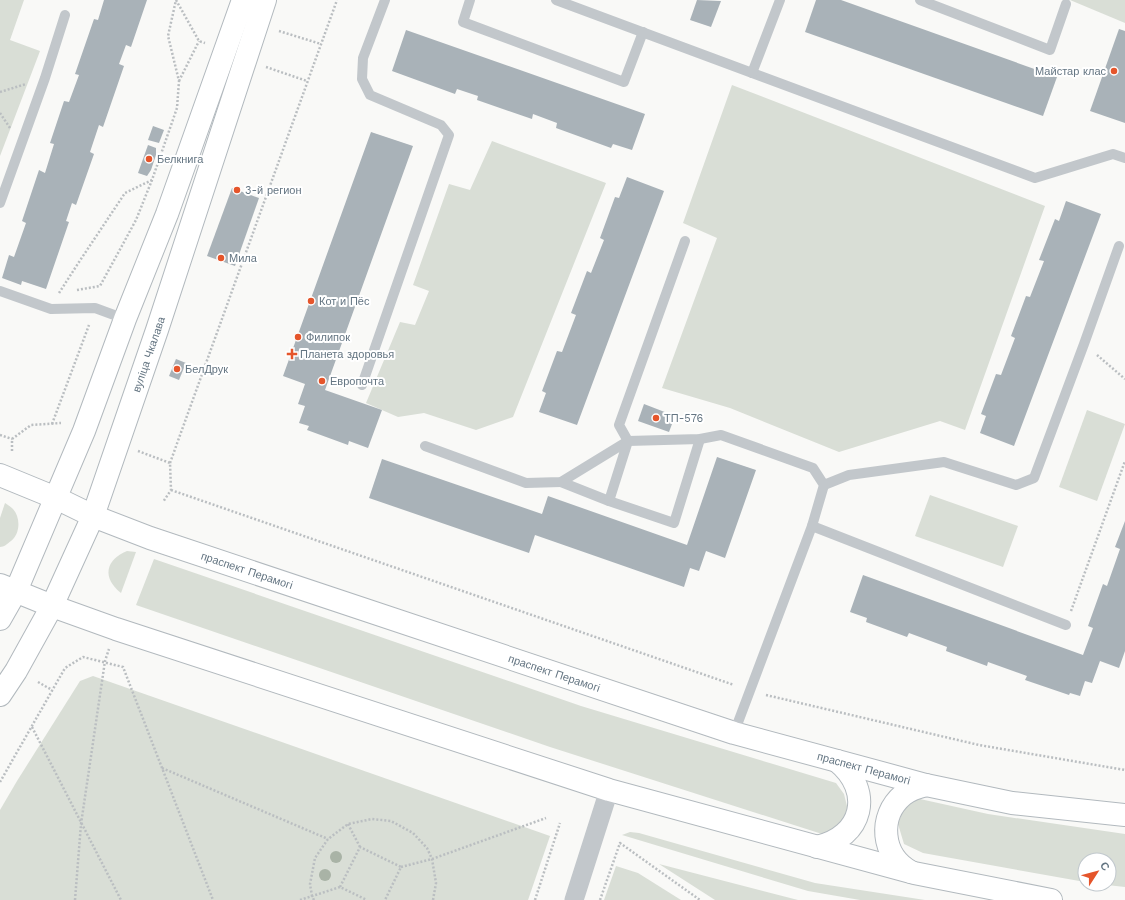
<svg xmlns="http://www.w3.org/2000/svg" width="1125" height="900" viewBox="0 0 1125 900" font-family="'Work Sans',sans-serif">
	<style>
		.green { fill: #d9ded6 }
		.building { fill: #a9b2b8 }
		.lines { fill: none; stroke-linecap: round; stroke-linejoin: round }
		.secondary-casing { stroke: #b2b9be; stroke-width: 24 }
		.path { stroke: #babec1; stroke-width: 2.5; stroke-dasharray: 2 2; stroke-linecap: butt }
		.lane { stroke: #c2c7cb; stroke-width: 10 }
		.street { stroke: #c2c7cb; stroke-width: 19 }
		.secondary { stroke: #fff; stroke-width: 22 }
		.tree { fill: #a9b3a6 }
		.poi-dot { fill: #e5552b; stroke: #fff; stroke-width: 1.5 }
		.labels { text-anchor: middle; stroke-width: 4; stroke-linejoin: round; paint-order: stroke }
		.poi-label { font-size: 11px; fill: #647582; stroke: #fff; text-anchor: start }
		.street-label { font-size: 11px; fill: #647582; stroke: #fff }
	</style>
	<rect width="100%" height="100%" fill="#f9f9f7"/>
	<!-- green -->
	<g class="green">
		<path d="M0,0H24L10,40L40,51L0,156Z"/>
		<path d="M1070,0H1125V23Z"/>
		<path d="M732,85L1045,206L965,430L940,421L839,452L730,408L662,388L717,238L683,223Z"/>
		<path d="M492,141L606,183L513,417L476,430L424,413L398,417L366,403L400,322L415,325L429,291L413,285L449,184L470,190Z"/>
		<path d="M1087,410L1125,424L1097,501L1059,487Z"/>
		<path d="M930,495L1018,526L1003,567L915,536Z"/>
		<path d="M5,503C8,505 11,507 13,509C21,518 20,534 11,541C7,544 4,547 0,547V518Z"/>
		<path d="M127,551L136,552L121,593C102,578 105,560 127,551Z"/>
		<path d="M154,559L581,706L836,783L844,794L848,810L839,828L822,834L550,747L136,605Z"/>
		<path d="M93,676L550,836L528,900H0V810L17,781L80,681Z"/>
		<path d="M920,799L988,814L1125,834V887L1098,884H1109V860H1085V882L923,853L904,844L898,824L905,804Z"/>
		<path d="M630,832L639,833L815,883L925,900H860L808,891L622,835Z"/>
		<path d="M659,864L798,900H715Z"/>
		<path d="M616,866L638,873L681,900H604Z"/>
	</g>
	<!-- building -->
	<g class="building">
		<path d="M104,0H147L131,47L126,45L119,64L124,66L103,127L99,125L90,152L94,154L76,205L72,203L66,221L69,222L46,289L22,281L21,285L2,278L9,255L14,257L26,223L22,221L39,170L45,173L54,144L50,143L64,101L69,102L79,75L75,74L94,19L98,20Z"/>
		<path d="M697,0L721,1L711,27L690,20Z"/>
		<path d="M816,0H841L1057,77L1043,116L805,32Z"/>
		<path d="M1119,29L1125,31V123L1090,111Z"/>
		<path d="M406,30L645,114L632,150L613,144L611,148L556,128L557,123L533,114L532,119L477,100L478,96L457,89L455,94L392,71Z"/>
		<path d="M153,126L164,130L159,143L148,140Z"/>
		<path d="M371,132L413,146L325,390L382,410L368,448L349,441L348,445L307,430L309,426L299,423L305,406L298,404L305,384L283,376Z"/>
		<path d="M148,145L156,148V155L151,170L147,176L138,173Z"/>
		<path d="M627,177L664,191L577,425L539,412L546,393L542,391L557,351L562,352L576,315L571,313L587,271L591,273L604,240L600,238L615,197L619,198Z"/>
		<path d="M232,188L259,198L235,266L207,256Z"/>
		<path d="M1066,201L1101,214L1014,446L980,433L986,416L981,414L996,374L1001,375L1015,338L1011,336L1026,296L1030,297L1044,261L1039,260L1055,219L1059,221Z"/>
		<path d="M176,359L186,363L179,380L169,376Z"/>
		<path d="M644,404L675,416L669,432L638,421Z"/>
		<path d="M717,457L756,470L725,558L706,551L699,571L690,568L684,587L535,535L529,553L369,498L382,459L542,514L548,496L687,545Z"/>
		<path d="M1125,521V651L1119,668L1100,661L1092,683L1085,681L1080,696L1070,693L1069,695L1025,680L1027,676L988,662L987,666L946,651L947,647L909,633L907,637L866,622L867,618L850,612L863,575L1083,655L1093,628L1088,626L1103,584L1107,586L1120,549L1115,547Z"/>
	</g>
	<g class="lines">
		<!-- secondary casing -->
		<g class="secondary-casing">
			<g id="secondary">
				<path id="s1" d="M0,475L56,498L93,516L150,538L734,733L926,785L1012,803L1125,815"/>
				<path d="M0,585L52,606L116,629L609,790L914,873L1051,900"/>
				<path d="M0,619L16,591L84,431L125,319L167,214L243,0"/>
				<path id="s2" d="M0,695L16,671L52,606L93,516L157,330L265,0"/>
				<path d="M817,847C863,837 874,791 837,761"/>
				<path d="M911,872C881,856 878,816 903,795C909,790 918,787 926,785"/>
			</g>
		</g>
		<!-- path -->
		<g class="path">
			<path d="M176,0L199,41L205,43"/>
			<path d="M279,31L321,44"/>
			<path d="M266,67L307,81"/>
			<path d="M179,81L199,41"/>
			<path d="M0,92L26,84"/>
			<path d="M0,113L10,128"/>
			<path d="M77,290L100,286L136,220L152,180"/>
			<path d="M59,293L79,262L125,193L152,180L177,108L179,81L168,36L176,0"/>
			<path d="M1097,355L1125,379"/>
			<path d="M52,424L89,325"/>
			<path d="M0,435L12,439"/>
			<path d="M12,451V439L31,425L61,423"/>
			<path d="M138,451L170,463L171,490L163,502"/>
			<path d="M170,463L337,0"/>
			<path d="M171,490L734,685"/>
			<path d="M1071,611L1125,461"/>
			<path d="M38,682L52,690"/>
			<path d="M766,695L979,745L1125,770"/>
			<path d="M32,727L121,900"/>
			<path d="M162,768L328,839"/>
			<path d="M0,782L65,668L83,657L123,667L213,900"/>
			<path d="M348,824L360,847"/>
			<path d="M401,867L432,859L546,818"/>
			<path d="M340,887L360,847L401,867L385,900"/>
			<path d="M75,900L81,824L105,661L109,649"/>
			<path d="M300,900L340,887L367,900"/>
			<path d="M314,900L312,896L310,884L315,858L328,839L348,824L372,819L391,821L413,833L427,848L432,859L436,883L433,900"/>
			<path d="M535,900L560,823"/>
			<path d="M600,900L620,843L700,900"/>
		</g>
		<!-- lane -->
		<g class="lane">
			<path d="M470,0L463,22L624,82L643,32"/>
			<path d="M556,0L1035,178L1113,154L1125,158"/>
			<path d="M920,0L1050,50L1066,4"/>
			<path d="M752,73L780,0"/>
			<path d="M0,203L45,78L65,15"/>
			<path d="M0,291L51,309L95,308L125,319"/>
			<path d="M362,385L449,135L441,125L370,95L362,79L363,58L385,0"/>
			<path d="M425,446L526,483L561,482L628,441L700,439L721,435L813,468L824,485L812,526L734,733"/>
			<path d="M561,482L609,501L674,523L700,439"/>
			<path d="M824,485L849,475L944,462L1016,485L1034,478L1084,344L1119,246"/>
			<path d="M609,501L628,441L619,425L685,241"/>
			<path d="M812,526L1066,625"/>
		</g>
		<!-- street -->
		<path class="street" d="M574,900L609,790"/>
		<!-- secondary -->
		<use href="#secondary" class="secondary"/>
	</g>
	<!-- trees -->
	<g class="tree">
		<circle cx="336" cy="857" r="6"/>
		<circle cx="325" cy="875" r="6"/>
	</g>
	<!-- markers -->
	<g class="poi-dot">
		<circle cx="1114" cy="71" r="4"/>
		<circle cx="149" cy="159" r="4"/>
		<circle cx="237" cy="190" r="4"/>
		<circle cx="221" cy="258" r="4"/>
		<circle cx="311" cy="301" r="4"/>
		<circle cx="298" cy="337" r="4"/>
		<path d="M290 348h4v4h4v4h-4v4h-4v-4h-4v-4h4z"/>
		<circle cx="177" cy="369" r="4"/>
		<circle cx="322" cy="381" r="4"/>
		<circle cx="656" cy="418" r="4"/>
	</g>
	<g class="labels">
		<!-- poi labels -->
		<g class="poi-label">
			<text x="1106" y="75" text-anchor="end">Майстар клас</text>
			<text x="157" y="163">Белкнига</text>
			<text x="245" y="194">3-й регион</text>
			<text x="229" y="262">Мила</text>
			<text x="319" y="305">Кот и Пёс</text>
			<text x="306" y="341">Филипок</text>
			<text x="300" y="358">Планета здоровья</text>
			<text x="185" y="373">БелДрук</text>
			<text x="330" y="385">Европочта</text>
			<text x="664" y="422">ТП-576</text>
		</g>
		<!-- street labels -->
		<g class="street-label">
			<text dy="4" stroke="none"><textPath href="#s2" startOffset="373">вуліца Чкалава</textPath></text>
			<text dy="4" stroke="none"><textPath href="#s1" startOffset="265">праспект Перамогі</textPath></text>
			<text dy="4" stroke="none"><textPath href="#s1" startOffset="589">праспект Перамогі</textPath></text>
			<text dy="4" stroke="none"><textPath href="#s1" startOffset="913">праспект Перамогі</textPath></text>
		</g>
	</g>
	<!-- north arrow -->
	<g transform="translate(1097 872) rotate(54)"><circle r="19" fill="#ffffff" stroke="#c1c8cd"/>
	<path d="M0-3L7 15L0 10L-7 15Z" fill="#e5552b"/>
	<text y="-6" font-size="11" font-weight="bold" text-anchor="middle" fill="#647582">С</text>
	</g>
</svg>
